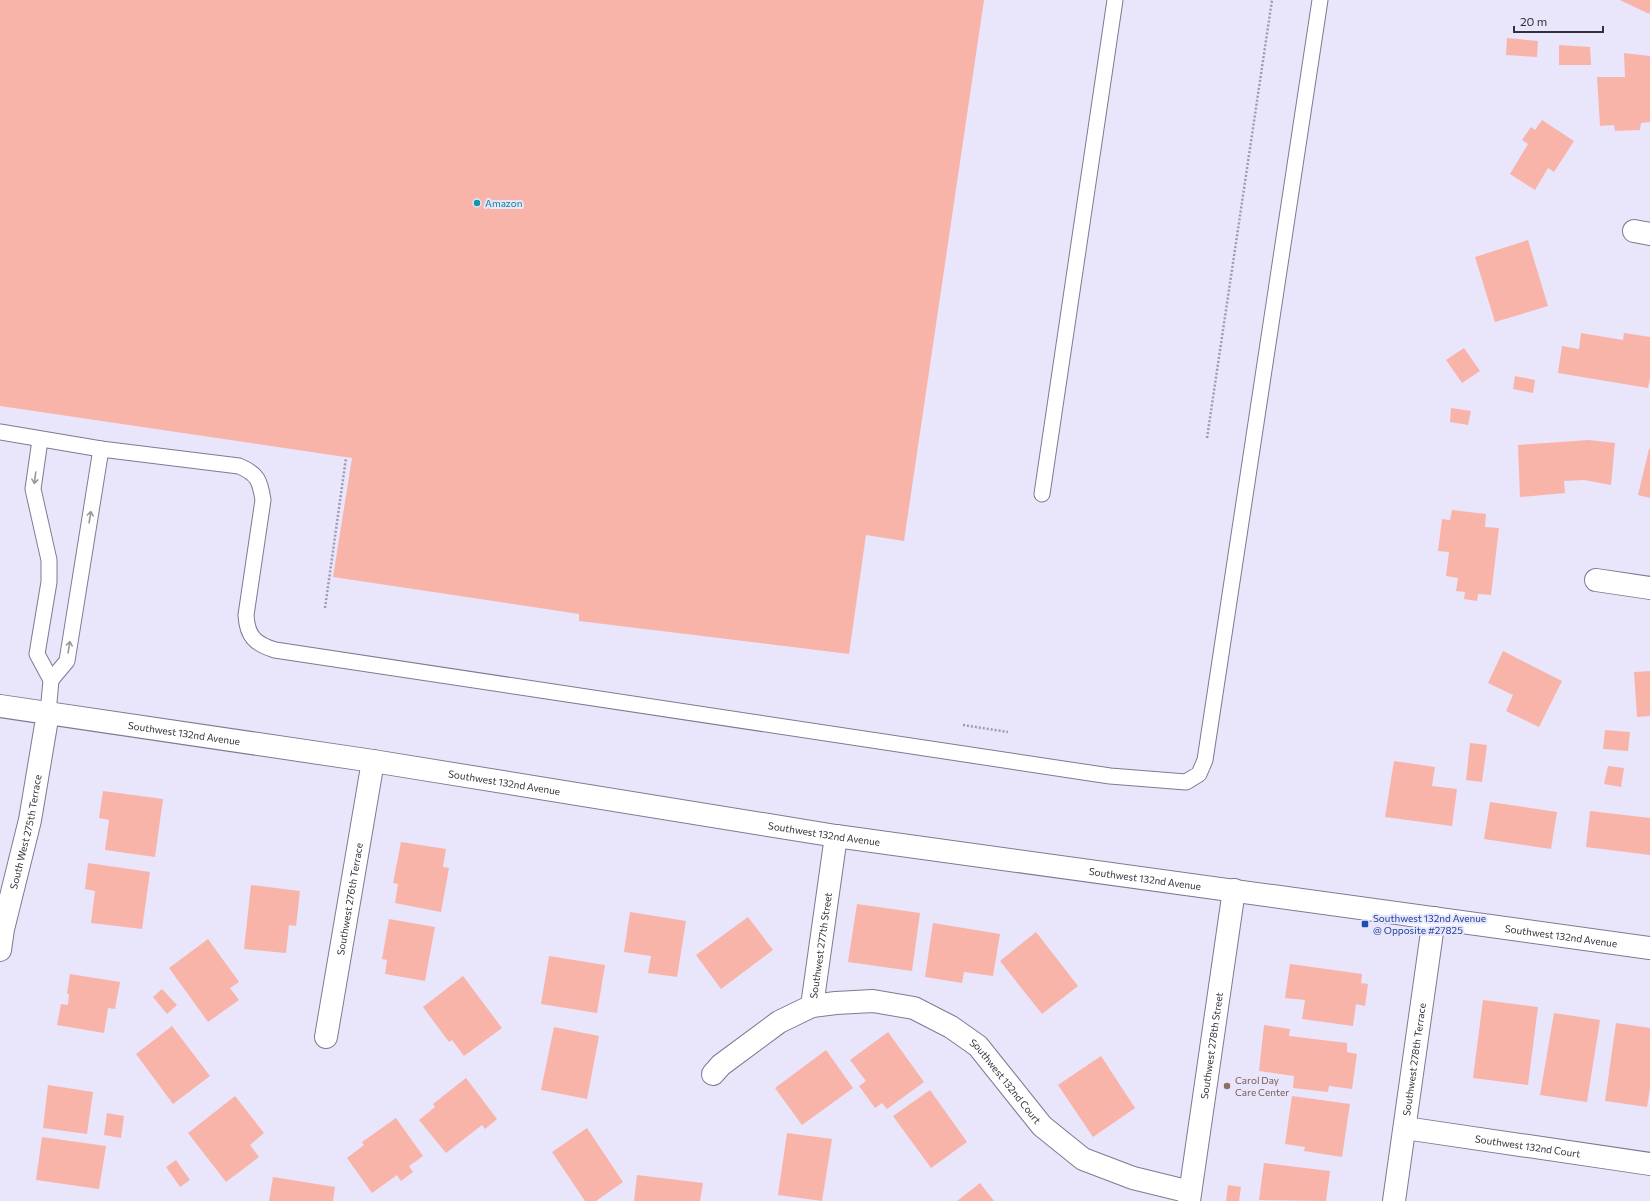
<svg xmlns="http://www.w3.org/2000/svg" width="1650" height="1201" viewBox="0 0 1650 1201" font-family="Commissioner,sans-serif">
	<style>
		.building { fill: #f9b4aa }
		.lines { fill: none; stroke-linecap: round; stroke-linejoin: round }
		.lane-casing { stroke: #7e7a91; stroke-width: 17 }
		.street-casing { stroke: #7e7a91; stroke-width: 24 }
		.secondary-casing { stroke: #7e7a91; stroke-width: 24 }
		.path { stroke: #9e9bac; stroke-width: 2.5; stroke-dasharray: 2 2; stroke-linecap: butt }
		.lane { stroke: #fff; stroke-width: 15 }
		.street { stroke: #fff; stroke-width: 22 }
		.secondary { stroke: #fff; stroke-width: 22 }
		.oneway { stroke: #98989c }
		.culture-dot { fill: #0f9aa8; stroke: #e9e5fb; stroke-width: 1.5 }
		.transit-dot { fill: #1a4fb4; stroke: #e9e5fb; stroke-width: 1.5 }
		.education-dot { fill: #8d6e63; stroke: #e9e5fb; stroke-width: 1.5 }
		.labels { text-anchor: middle; stroke-width: 4; stroke-linejoin: round; paint-order: stroke }
		.culture-label { font-size: 10px; fill: #0d838f; stroke: #e9e5fb; text-anchor: start }
		.street-label { font-size: 10px; fill: #32303a; stroke: #e9e5fb }
		.transit-label { font-size: 10px; fill: #164399; stroke: #e9e5fb; text-anchor: start }
		.education-label { font-size: 10px; fill: #785e54; stroke: #e9e5fb; text-anchor: start }
	</style>
	<rect width="100%" height="100%" fill="#e9e5fb"/>
	<!-- building -->
	<g class="building">
		<path d="M0,0H984L904,541L866,535L849,654L579,621V614L333,577L352,458L0,406Z"/>
		<path d="M1620,0H1650V11L1649,14Z"/>
		<path d="M1507,38L1538,41L1537,57L1506,55Z"/>
		<path d="M1559,45L1590,47L1591,65H1559Z"/>
		<path d="M1624,53L1650,56V122L1641,123L1640,130L1615,131L1614,125L1600,126L1597,77H1625Z"/>
		<path d="M1542,120L1574,141L1554,172L1548,168L1535,190L1510,174L1528,144L1522,140L1531,127L1535,130Z"/>
		<path d="M1528,240L1548,306L1495,322L1475,257Z"/>
		<path d="M1581,333L1623,340L1624,333L1650,337V378L1648,388L1558,373L1562,346L1579,349Z"/>
		<path d="M1464,348L1480,371L1462,383L1446,360Z"/>
		<path d="M1515,376L1535,380L1533,393L1513,389Z"/>
		<path d="M1451,408L1471,411L1468,425L1450,422Z"/>
		<path d="M1589,440L1615,443L1611,485L1584,480L1564,481L1565,493L1520,497L1518,445Z"/>
		<path d="M1649,449H1650V498L1638,495Z"/>
		<path d="M1452,510L1486,514L1485,527L1499,528L1491,595L1478,594L1477,601L1464,599L1465,592L1456,591L1458,578L1446,576L1449,552L1438,551L1442,519L1450,520Z"/>
		<path d="M1503,651L1562,681L1539,727L1506,711L1513,695L1488,683Z"/>
		<path d="M1650,671V716L1637,717L1634,672Z"/>
		<path d="M1605,730L1630,732L1628,751L1603,749Z"/>
		<path d="M1470,743L1487,745L1482,782L1466,780Z"/>
		<path d="M1394,761L1435,767L1432,786L1457,789L1452,826L1385,817Z"/>
		<path d="M1608,766L1624,768L1621,787L1604,784Z"/>
		<path d="M103,791L163,799L155,857L105,850L109,820L99,818Z"/>
		<path d="M1490,802L1557,812L1551,849L1484,839Z"/>
		<path d="M1590,811L1650,818V855L1586,847Z"/>
		<path d="M401,842L446,849L443,867L449,868L441,912L395,903L398,884L393,883Z"/>
		<path d="M88,863L150,872L142,929L91,923L95,891L85,889Z"/>
		<path d="M251,885L300,891L296,926L289,925L286,953L244,949Z"/>
		<path d="M857,904L920,913L912,971L848,962Z"/>
		<path d="M630,912L686,921L677,977L648,973L651,956L624,952Z"/>
		<path d="M748,917L773,950L721,989L696,955Z"/>
		<path d="M389,919L435,927L425,981L385,974L387,960L382,959Z"/>
		<path d="M933,923L1000,934L993,976L964,972L962,983L925,977Z"/>
		<path d="M1036,932L1078,986L1042,1014L1000,961Z"/>
		<path d="M208,939L239,982L230,988L239,1000L208,1022L169,968Z"/>
		<path d="M549,956L605,965L597,1013L541,1004Z"/>
		<path d="M1290,964L1362,974L1361,983L1368,984L1365,1006L1356,1004L1353,1026L1302,1019L1305,1000L1285,998Z"/>
		<path d="M70,974L120,982L115,1009L108,1008L104,1033L57,1025L61,1004L68,1005L69,994H67Z"/>
		<path d="M463,976L502,1028L464,1056L452,1040L449,1042L423,1007Z"/>
		<path d="M162,989L177,1005L167,1014L153,997Z"/>
		<path d="M1483,1000L1538,1007L1528,1085L1473,1078Z"/>
		<path d="M1554,1013L1600,1020L1587,1102L1540,1095Z"/>
		<path d="M1616,1023L1650,1028V1088L1647,1107L1605,1101Z"/>
		<path d="M1264,1025L1290,1029L1289,1036L1347,1043V1052L1357,1054L1352,1089L1329,1086L1328,1092L1293,1088L1294,1076L1259,1071Z"/>
		<path d="M172,1026L210,1076L173,1104L136,1054Z"/>
		<path d="M554,1027L599,1036L587,1099L541,1090Z"/>
		<path d="M888,1032L924,1082L887,1109L882,1103L875,1108L859,1086L866,1081L850,1060Z"/>
		<path d="M826,1050L853,1088L802,1125L775,1088Z"/>
		<path d="M1101,1056L1135,1108L1093,1137L1058,1085Z"/>
		<path d="M466,1078L497,1119L485,1129L482,1125L446,1153L419,1120L435,1107L433,1104Z"/>
		<path d="M48,1085L93,1092L87,1134L43,1128Z"/>
		<path d="M930,1090L967,1142L931,1168L893,1116Z"/>
		<path d="M235,1096L264,1133L250,1145L259,1157L226,1182L188,1133Z"/>
		<path d="M1292,1096L1350,1104L1342,1157L1304,1151L1305,1147L1285,1144Z"/>
		<path d="M107,1113L124,1116L121,1138L104,1135Z"/>
		<path d="M396,1118L423,1156L409,1166L413,1172L401,1181L397,1175L372,1193L347,1158L364,1145L362,1142Z"/>
		<path d="M587,1128L623,1182L596,1201H585L552,1152Z"/>
		<path d="M787,1133L832,1139L822,1201L778,1195Z"/>
		<path d="M42,1137L106,1146L99,1189L36,1180Z"/>
		<path d="M176,1160L190,1180L180,1187L166,1167Z"/>
		<path d="M1264,1163L1330,1171L1326,1201L1259,1200Z"/>
		<path d="M637,1175L703,1183L700,1201H634Z"/>
		<path d="M273,1177L335,1187L333,1201H269Z"/>
		<path d="M980,1183L994,1201H957Z"/>
		<path d="M1228,1185L1241,1187L1239,1201H1226Z"/>
	</g>
	<g class="lines">
		<!-- lane casing -->
		<g class="lane-casing">
			<g id="lane">
				<path d="M0,432L101,449L239,466C258,474 260,481 263,500L246,615C247,636 255,644 275,650L1110,776L1186,782L1199,774L1205,760L1320,0"/>
				<path d="M40,440L33,489L49,560V582L37,654L51,680L48,713"/>
				<path d="M1042,494L1115,0"/>
				<path d="M51,680L67,661L101,449"/>
			</g>
		</g>
		<!-- street casing -->
		<g class="street-casing">
			<g id="street">
				<path d="M1634,231L1650,234"/>
				<path d="M1596,580L1650,588"/>
				<path id="s1" d="M0,950L3,929L30,820L48,713"/>
				<path id="s2" d="M812,1006L836,1003L873,1001L914,1008L951,1027L978,1046L1042,1126L1083,1159L1133,1178L1190,1192"/>
				<path id="s3" d="M326,1037L373,761"/>
				<path id="s4" d="M713,1074L721,1065L779,1022L812,1006L836,836"/>
				<path id="s5" d="M1405,1128L1650,1164"/>
				<path id="s6" d="M1189,1201L1234,890"/>
				<path id="s7" d="M1394,1201L1434,918"/>
			</g>
		</g>
		<!-- secondary casing -->
		<g class="secondary-casing">
			<g id="secondary">
				<path id="s8" d="M0,706L373,761L836,836L1650,948"/>
			</g>
		</g>
		<!-- path -->
		<g class="path">
			<path d="M1207,438L1272,0"/>
			<path d="M325,608L346,458"/>
			<path d="M963,725L1008,732"/>
		</g>
		<!-- lane -->
		<use href="#lane" class="lane"/>
		<!-- street -->
		<use href="#street" class="street"/>
		<!-- secondary -->
		<use href="#secondary" class="secondary"/>
	</g>
	<!-- one-way arrows -->
	<defs><path id="oneway-shaft" d="M-6 0H5M1.5-3L5.5 0L1.5 3" fill="none" stroke-width="1.6" stroke-linecap="round" stroke-linejoin="round"/></defs>
	<g class="oneway">
		<use href="#oneway-shaft" transform="translate(35 478) rotate(97)"/>
		<use href="#oneway-shaft" transform="translate(90 517) rotate(-81)"/>
		<use href="#oneway-shaft" transform="translate(69 647) rotate(-81)"/>
	</g>
	<!-- markers -->
	<circle class="culture-dot" cx="477" cy="203" r="4"/>
	<rect class="transit-dot" x="1361" y="920" width="8" height="8" rx="2"/>
	<circle class="education-dot" cx="1227" cy="1086" r="4"/>
	<g class="labels">
		<!-- culture labels -->
		<g class="culture-label">
			<text x="485" y="207">Amazon</text>
		</g>
		<!-- street labels -->
		<g class="street-label">
			<text dy="4" stroke="none"><textPath href="#s8" startOffset="186">Southwest 132nd Avenue</textPath></text>
			<text dy="4" stroke="none"><textPath href="#s8" startOffset="510">Southwest 132nd Avenue</textPath></text>
			<text dy="4" stroke="none"><textPath href="#s1" startOffset="121">South West 275th Terrace</textPath></text>
			<text dy="4" stroke="none"><textPath href="#s8" startOffset="834">Southwest 132nd Avenue</textPath></text>
			<text dy="4" stroke="none"><textPath href="#s8" startOffset="1158">Southwest 132nd Avenue</textPath></text>
			<text dy="4" stroke="none"><textPath href="#s3" startOffset="140">Southwest 276th Terrace</textPath></text>
			<text dy="4" stroke="none"><textPath href="#s8" startOffset="1578">Southwest 132nd Avenue</textPath></text>
			<text dy="4" stroke="none"><textPath href="#s4" startOffset="182">Southwest 277th Street</textPath></text>
			<text dy="4" stroke="none"><textPath href="#s6" startOffset="157">Southwest 278th Street</textPath></text>
			<text dy="4" stroke="none"><textPath href="#s7" startOffset="143">Southwest 278th Terrace</textPath></text>
			<text dy="4" stroke="none"><textPath href="#s2" startOffset="222">Southwest 132nd Court</textPath></text>
			<text dy="4" stroke="none"><textPath href="#s5" startOffset="124">Southwest 132nd Court</textPath></text>
		</g>
		<!-- transit labels -->
		<g class="transit-label">
			<text x="1373" y="922">Southwest 132nd Avenue<tspan x="1373" dy="12">@ Opposite #27825</tspan></text>
		</g>
		<!-- education labels -->
		<g class="education-label">
			<text x="1235" y="1084">Carol Day<tspan x="1235" dy="12">Care Center</tspan></text>
		</g>
	</g>
	<!-- scale -->
	<path d="M1514 26v6h89v-6" fill="none" stroke="#32303a" stroke-width="2"/>
	<text x="1520" y="26" font-size="12" fill="#32303a" stroke="#e9e5fb" stroke-width="3" paint-order="stroke">20 m</text>
</svg>
